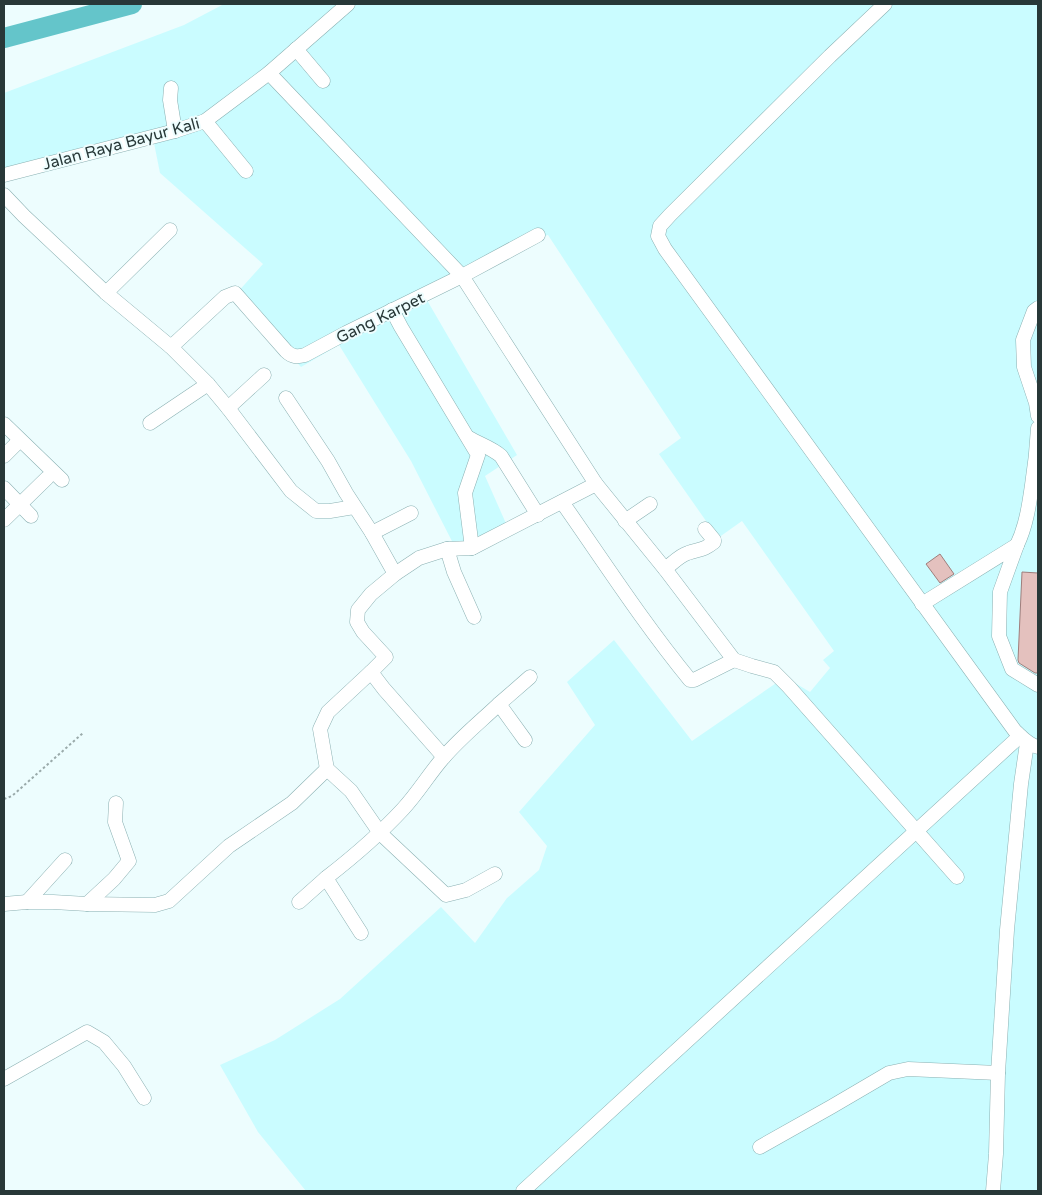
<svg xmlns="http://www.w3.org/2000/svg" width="1042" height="1195" viewBox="0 0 1042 1195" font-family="'Varela Round',sans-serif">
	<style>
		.built { fill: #cafcff }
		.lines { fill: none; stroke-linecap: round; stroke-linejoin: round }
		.river { stroke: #64c5ca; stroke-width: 20 }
		.building { fill: #e4c1be; stroke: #9f7e7c }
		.minor-casing { stroke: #8bb1b3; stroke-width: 15 }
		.path { stroke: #9aaaaa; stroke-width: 2; stroke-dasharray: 2.5 2.5; stroke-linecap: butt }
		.minor { stroke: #fff; stroke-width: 14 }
		.labels { text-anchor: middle; stroke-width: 4; stroke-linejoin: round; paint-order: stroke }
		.street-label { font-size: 16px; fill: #283838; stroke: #edfdfe }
	</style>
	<rect width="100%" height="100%" fill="#edfdfe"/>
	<!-- built -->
	<path class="built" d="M224,4H1038V1191H306L258,1132L220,1065L275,1040L340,999L441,907L475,943L507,898L539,870L547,846L519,812L595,725L567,682L614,640L692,741L785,677L810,692L830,668L823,660L834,651L742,521L718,538L659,454L681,438L548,235L536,238L424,295L517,455L485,476L508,528L457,551L411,461L339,345L301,367L236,294L263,264L160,173L154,143L4,181V93L184,25Z"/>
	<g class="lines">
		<!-- river -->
		<path class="river" d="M4,38L132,4"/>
	</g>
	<!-- building -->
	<g class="building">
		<path d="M940,554L954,574L940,583L926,564Z"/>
		<path d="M1022,572L1038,573V673H1035L1019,663L1018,660Z"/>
	</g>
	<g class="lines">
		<!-- minor casing -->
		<g class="minor-casing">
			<g id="minor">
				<path d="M885,4L830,56L670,215L660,226L658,236L665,249L1015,731C1023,738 1028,745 1038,747"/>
				<path d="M296,49L323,81"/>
				<path d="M269,73L462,276L596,484L665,569L734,660L752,666L774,672L789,687L957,877"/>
				<path d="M171,88L170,100L175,131"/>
				<path d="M205,121L246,171"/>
				<path d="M4,175L175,131L205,121L269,73L348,4"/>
				<path d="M4,195L24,216L106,293L171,347L208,384L228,408L291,491L316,511H330L354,507"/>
				<path d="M106,293L170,230"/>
				<path d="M1038,308L1034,311L1023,340L1024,367L1036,403L1038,416"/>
				<path d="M392,310L401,327L478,455L465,493L472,548"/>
				<path d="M171,347L225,297L235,293L286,351C292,357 297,357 305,355L346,333L462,276L538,235"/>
				<path d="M286,398L328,461L346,493L372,533L395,574"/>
				<path d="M228,408L264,375"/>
				<path d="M150,423L208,384"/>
				<path d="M4,424L62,480"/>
				<path d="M469,438C479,444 492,448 501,456L538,515"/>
				<path d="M4,456L15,445"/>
				<path d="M4,488L31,516"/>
				<path d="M562,502C604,562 644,624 690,680H694L734,660"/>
				<path d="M4,520L47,478"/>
				<path d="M625,521L650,504"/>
				<path d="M372,533L411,513"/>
				<path d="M1017,545C1026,526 1029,506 1032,485C1035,466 1037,447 1038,428"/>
				<path d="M447,549L454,572L474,617"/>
				<path d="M665,569C672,564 680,555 688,553C700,549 704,550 714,542V540L705,529"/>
				<path d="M922,604L1017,545L1000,592L999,636L1012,669L1038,685"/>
				<path d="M371,672L384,689L444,757"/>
				<path d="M499,704L530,677"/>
				<path d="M495,874L466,890L446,895L380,833L351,791L327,769L320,729L328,712L371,672L386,657L363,632L357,622L358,610L371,594L395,574L419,558L447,549L472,548L596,484"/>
				<path d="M27,902L65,860"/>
				<path d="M299,902L326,878"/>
				<path d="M4,904L27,902H53L87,904L155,905L169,901L229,846L292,803L327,769"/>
				<path d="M87,904L114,879L129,861L115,822L116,803"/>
				<path d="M361,933L326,878C353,857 379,835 403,809C418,793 429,774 443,758C460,738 480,722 499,704L525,740"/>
				<path d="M4,1079L87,1032L104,1042L124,1066L144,1098"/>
				<path d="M760,1147L831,1107L889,1073L908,1069L998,1073"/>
				<path d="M523,1191L1020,736"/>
				<path d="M993,1191L996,1154L998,1073L1007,930L1021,784L1027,743"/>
			</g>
		</g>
		<!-- path -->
		<path class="path" d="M4,799L12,796L83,733"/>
		<!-- minor -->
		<use href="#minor" class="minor"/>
	</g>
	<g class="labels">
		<!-- street labels -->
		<g class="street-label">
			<text transform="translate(121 143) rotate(-15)" y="6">Jalan Raya Bayur Kali</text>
			<text transform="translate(380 317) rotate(-26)" y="6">Gang Karpet</text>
		</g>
	</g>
	<!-- border -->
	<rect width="1042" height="1195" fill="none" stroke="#283838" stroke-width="10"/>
</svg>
